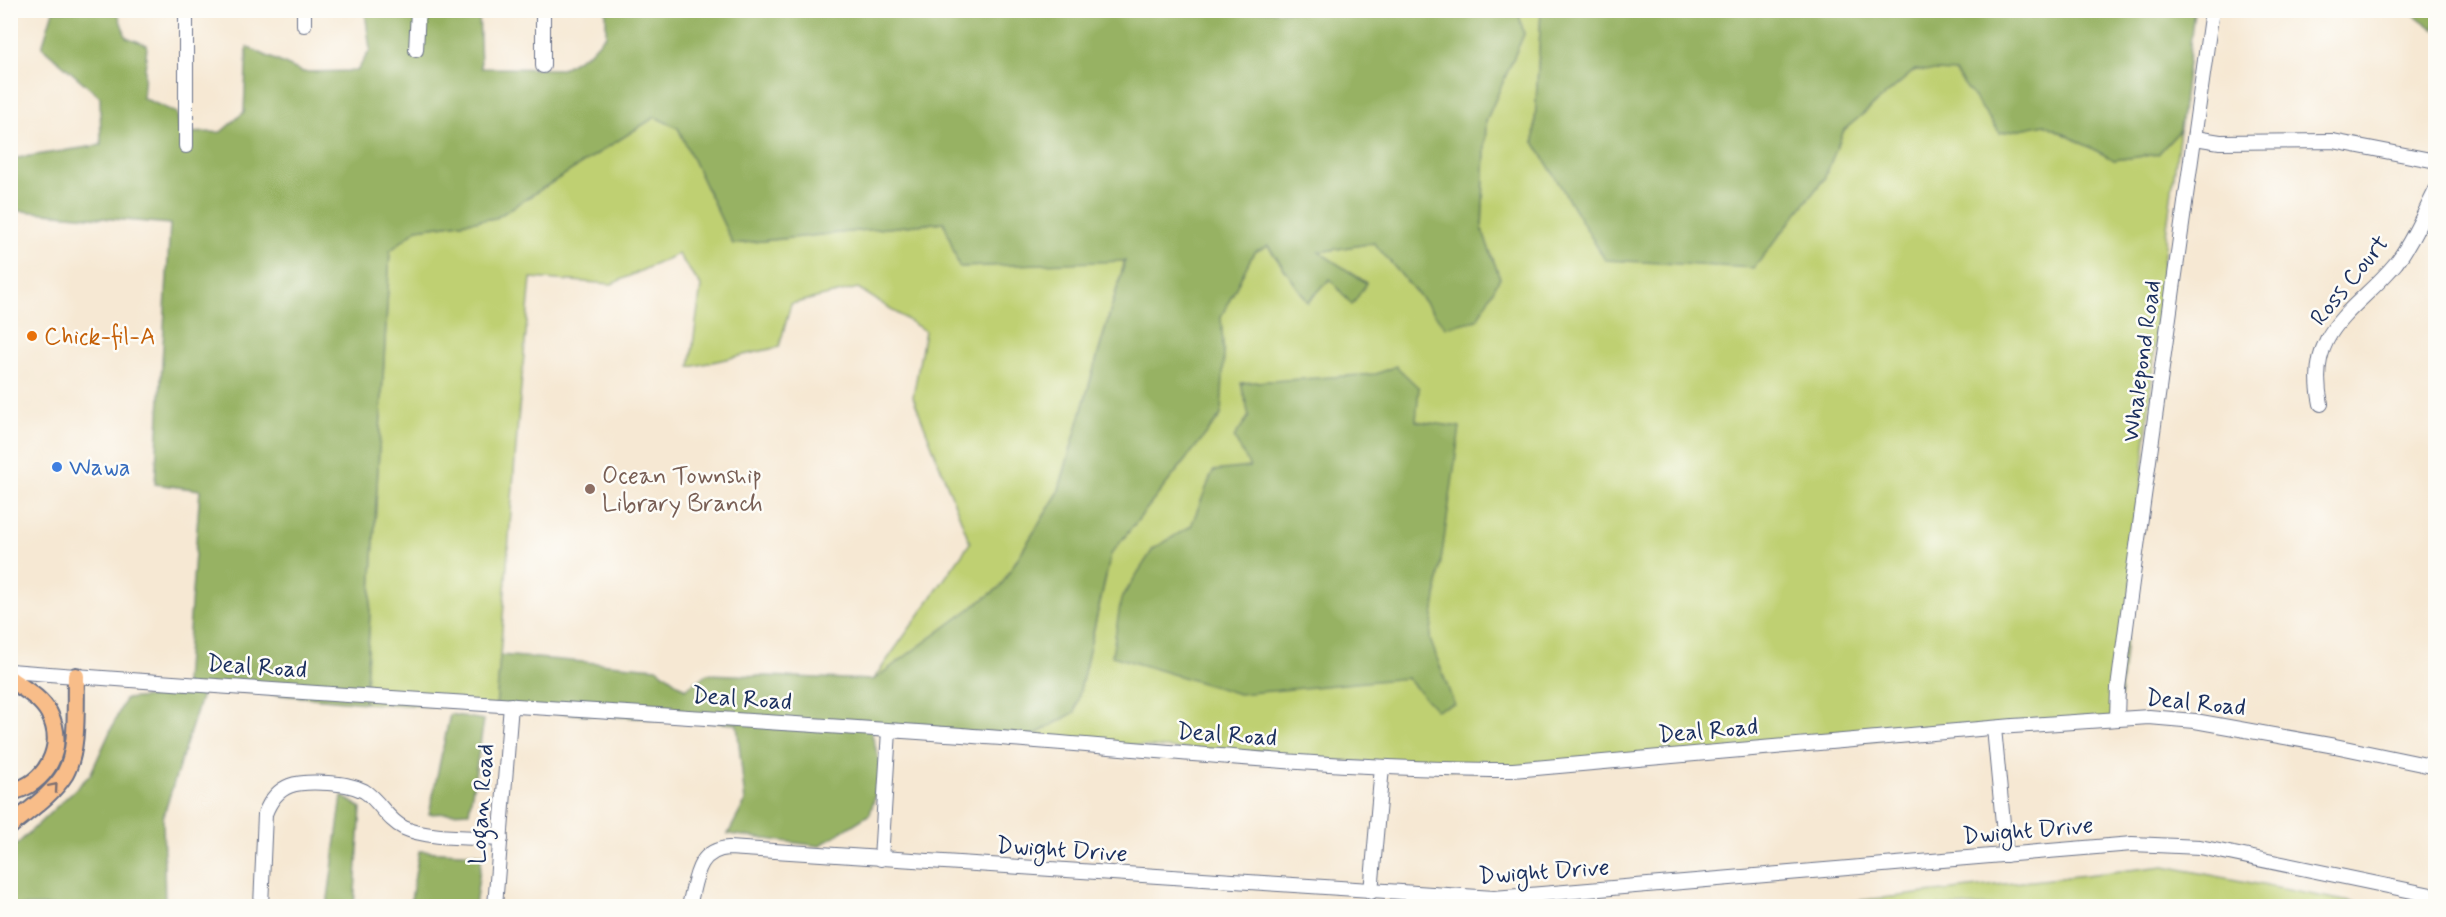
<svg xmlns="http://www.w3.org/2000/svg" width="2446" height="917" viewBox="0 0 2446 917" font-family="Mynerve,sans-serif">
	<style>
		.green { fill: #bfd072; stroke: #6d8068; stroke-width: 1.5 }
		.forest { fill: #97b264; stroke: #597061; stroke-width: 1.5 }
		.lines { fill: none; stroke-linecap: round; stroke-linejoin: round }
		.minor-casing { stroke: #687087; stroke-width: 16 }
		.major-casing { stroke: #687087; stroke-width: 20 }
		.minor { stroke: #fff; stroke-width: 14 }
		.major { stroke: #f8bd89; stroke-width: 16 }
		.oneway { stroke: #7e6f71 }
		.food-dot { fill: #e8710a; stroke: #fdfcf7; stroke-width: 2 }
		.shop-dot { fill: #3f7fe0; stroke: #fdfcf7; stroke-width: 2 }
		.education-dot { fill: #8d6e63; stroke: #fdfcf7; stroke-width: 2 }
		.labels { text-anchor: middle; stroke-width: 5; stroke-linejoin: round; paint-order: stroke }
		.street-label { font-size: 24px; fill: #1b2f5e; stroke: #fdfcf7 }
		.food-label { font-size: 24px; fill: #c56008; stroke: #fdfcf7; text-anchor: start }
		.shop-label { font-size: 24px; fill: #366cbe; stroke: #fdfcf7; text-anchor: start }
		.education-label { font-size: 24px; fill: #785e54; stroke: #fdfcf7; text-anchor: start }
	</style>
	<rect width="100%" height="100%" fill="#fdfcf7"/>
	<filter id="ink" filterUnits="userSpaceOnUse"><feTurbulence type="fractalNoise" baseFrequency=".0167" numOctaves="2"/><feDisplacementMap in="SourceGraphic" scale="12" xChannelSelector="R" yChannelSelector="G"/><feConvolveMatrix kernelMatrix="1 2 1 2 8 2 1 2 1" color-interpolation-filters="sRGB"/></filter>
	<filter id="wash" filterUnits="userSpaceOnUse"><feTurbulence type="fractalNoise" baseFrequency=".008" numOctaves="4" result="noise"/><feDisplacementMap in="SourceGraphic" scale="24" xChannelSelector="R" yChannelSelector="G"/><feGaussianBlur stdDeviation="1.35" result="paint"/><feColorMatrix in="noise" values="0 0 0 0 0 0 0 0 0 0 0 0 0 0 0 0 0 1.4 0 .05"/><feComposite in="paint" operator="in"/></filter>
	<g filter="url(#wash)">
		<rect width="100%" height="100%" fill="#f6e8d3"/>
		<!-- green -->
		<g class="green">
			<path d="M1518,11H1541L1534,142L1823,179L1844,130L1915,70L1955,71L2000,133L2045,124L2114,160L2158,154L2180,130L2166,235L2118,719L1494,772L1029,738L1075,712L1111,554L1221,415V317L1254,252L1268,246L1308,302L1330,279L1318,252L1374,243L1446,327L1500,278L1482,230L1486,121L1524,34Z"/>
			<path d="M655,117L678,128L733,244L945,222L960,267L1125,260L1058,493L1000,587L873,680L970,543L913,397L925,331L858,288L791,304L779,347L690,367L701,286L678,254L612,284L531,278L518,420L496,709L365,703L390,251L417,229L496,218Z"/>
			<path d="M2164,866L2371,906H1812Z"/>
		</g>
		<!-- forest -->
		<g class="forest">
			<path d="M53,11H117L126,37L147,45L143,98L177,113L180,133L221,132L244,112L247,47L302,72L357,71L370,50L365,11H479L481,68L562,69L590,52L606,35V11H1518L1524,34L1486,121L1482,230L1500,278L1477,320L1446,327L1374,243L1319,252L1367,283L1352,305L1330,279L1308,302L1268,246L1254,252L1221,317L1224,356L1221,415L1111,554L1075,712L1029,738L871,731L882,771L870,814L819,846L728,834L745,802L737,724L496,709L500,655L657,668L685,689L707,674L873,680L1000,587L1058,493L1125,261L959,267L944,222L733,244L678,128L655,117L496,218L417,229L390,251L365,703L204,688L163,817L165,906H11V850L90,775L125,699L184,694L200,490L155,484L170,224L11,210V159L101,145L100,97L42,47Z"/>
			<path d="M1541,11V10L2194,11L2180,130L2158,154L2114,160L2045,124L2000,133L1955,72L1915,70L1844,130L1824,179L1754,268L1605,260L1534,142Z"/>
			<path d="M2409,11H2435V30Z"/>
			<path d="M1396,366L1419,388L1416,421L1460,427L1430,639L1454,704L1436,710L1407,678L1239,694L1112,656L1121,599L1153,549L1191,526L1213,471L1250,467L1234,437L1249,416L1241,383L1376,374Z"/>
			<path d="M450,714L484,720L469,812L429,814Z"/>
			<path d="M342,796L361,808L354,906H327Z"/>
			<path d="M419,851L482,854L475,906H410Z"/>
		</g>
	</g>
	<g filter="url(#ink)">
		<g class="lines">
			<!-- minor casing -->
			<g class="minor-casing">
				<g id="minor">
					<path d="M186,10V146"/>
					<path d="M543,10V66"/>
					<path d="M304,25V10"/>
					<path d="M416,50L418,10"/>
					<path d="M2195,138L2220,142L2333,141L2436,161"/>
					<path d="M2321,404C2305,329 2356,312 2396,263C2413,241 2423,215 2436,190"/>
					<path d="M10,671C317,695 625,712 932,733C1126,746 1319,770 1513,770L2013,726L2149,717L2195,721L2335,746L2436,767"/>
					<path d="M2117,718L2118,688L2132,582L2212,10"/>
					<path d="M1994,728L2006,855"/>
					<path d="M881,859L889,731"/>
					<path d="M1371,892L1382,767"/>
					<path d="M261,906L265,814C277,782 298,781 328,783C341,784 352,785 364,791C380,801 387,820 404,828C427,839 475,837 501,839"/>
					<path d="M495,906L511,705"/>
					<path d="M689,906C696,880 696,850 729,848L1494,898L2132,844L2200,847L2436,896"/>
				</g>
			</g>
			<!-- major casing -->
			<g class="major-casing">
				<g id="major">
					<path d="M10,679C24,689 41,698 49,713C67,747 46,785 10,792"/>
					<path d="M10,826C29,810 52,795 65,774C79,749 75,705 76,676"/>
				</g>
			</g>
			<!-- minor -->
			<use href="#minor" class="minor"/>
			<!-- major -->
			<use href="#major" class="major"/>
		</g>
		<!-- one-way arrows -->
		<defs><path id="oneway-chevron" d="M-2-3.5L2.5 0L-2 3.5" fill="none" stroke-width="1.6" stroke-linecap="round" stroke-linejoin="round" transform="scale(1.5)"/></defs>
		<use class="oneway" href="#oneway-chevron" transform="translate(54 787) rotate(-49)"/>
	</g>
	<!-- markers -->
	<circle class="food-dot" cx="32" cy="336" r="6"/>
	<circle class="shop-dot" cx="57" cy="467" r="6"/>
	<circle class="education-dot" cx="590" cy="489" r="6"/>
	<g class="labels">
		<!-- street labels -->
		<g class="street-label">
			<text transform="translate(2349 280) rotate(-51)" y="8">Ross Court</text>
			<text transform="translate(2141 361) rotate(-82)" y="8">Whalepond Road</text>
			<text transform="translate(257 666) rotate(4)" y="8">Deal Road</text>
			<text transform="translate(742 698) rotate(4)" y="8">Deal Road</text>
			<text transform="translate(2196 702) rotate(6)" y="8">Deal Road</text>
			<text transform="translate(1708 730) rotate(-5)" y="8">Deal Road</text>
			<text transform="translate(1227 734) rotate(4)" y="8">Deal Road</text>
			<text transform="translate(481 804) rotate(-86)" y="8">Logan Road</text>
			<text transform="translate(2028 830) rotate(-5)" y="8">Dwight Drive</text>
			<text transform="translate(1062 849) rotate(4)" y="8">Dwight Drive</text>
			<text transform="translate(1544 871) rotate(-4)" y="8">Dwight Drive</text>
		</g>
		<!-- food labels -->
		<g class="food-label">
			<text x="44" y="344">Chick-fil-A</text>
		</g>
		<!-- shop labels -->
		<g class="shop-label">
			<text x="69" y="475">Wawa</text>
		</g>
		<!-- education labels -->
		<g class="education-label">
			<text x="602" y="483">Ocean Township<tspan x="602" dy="28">Library Branch</tspan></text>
		</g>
	</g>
	<!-- margin -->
	<rect width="2446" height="917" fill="none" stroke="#fdfcf7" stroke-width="36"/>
</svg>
